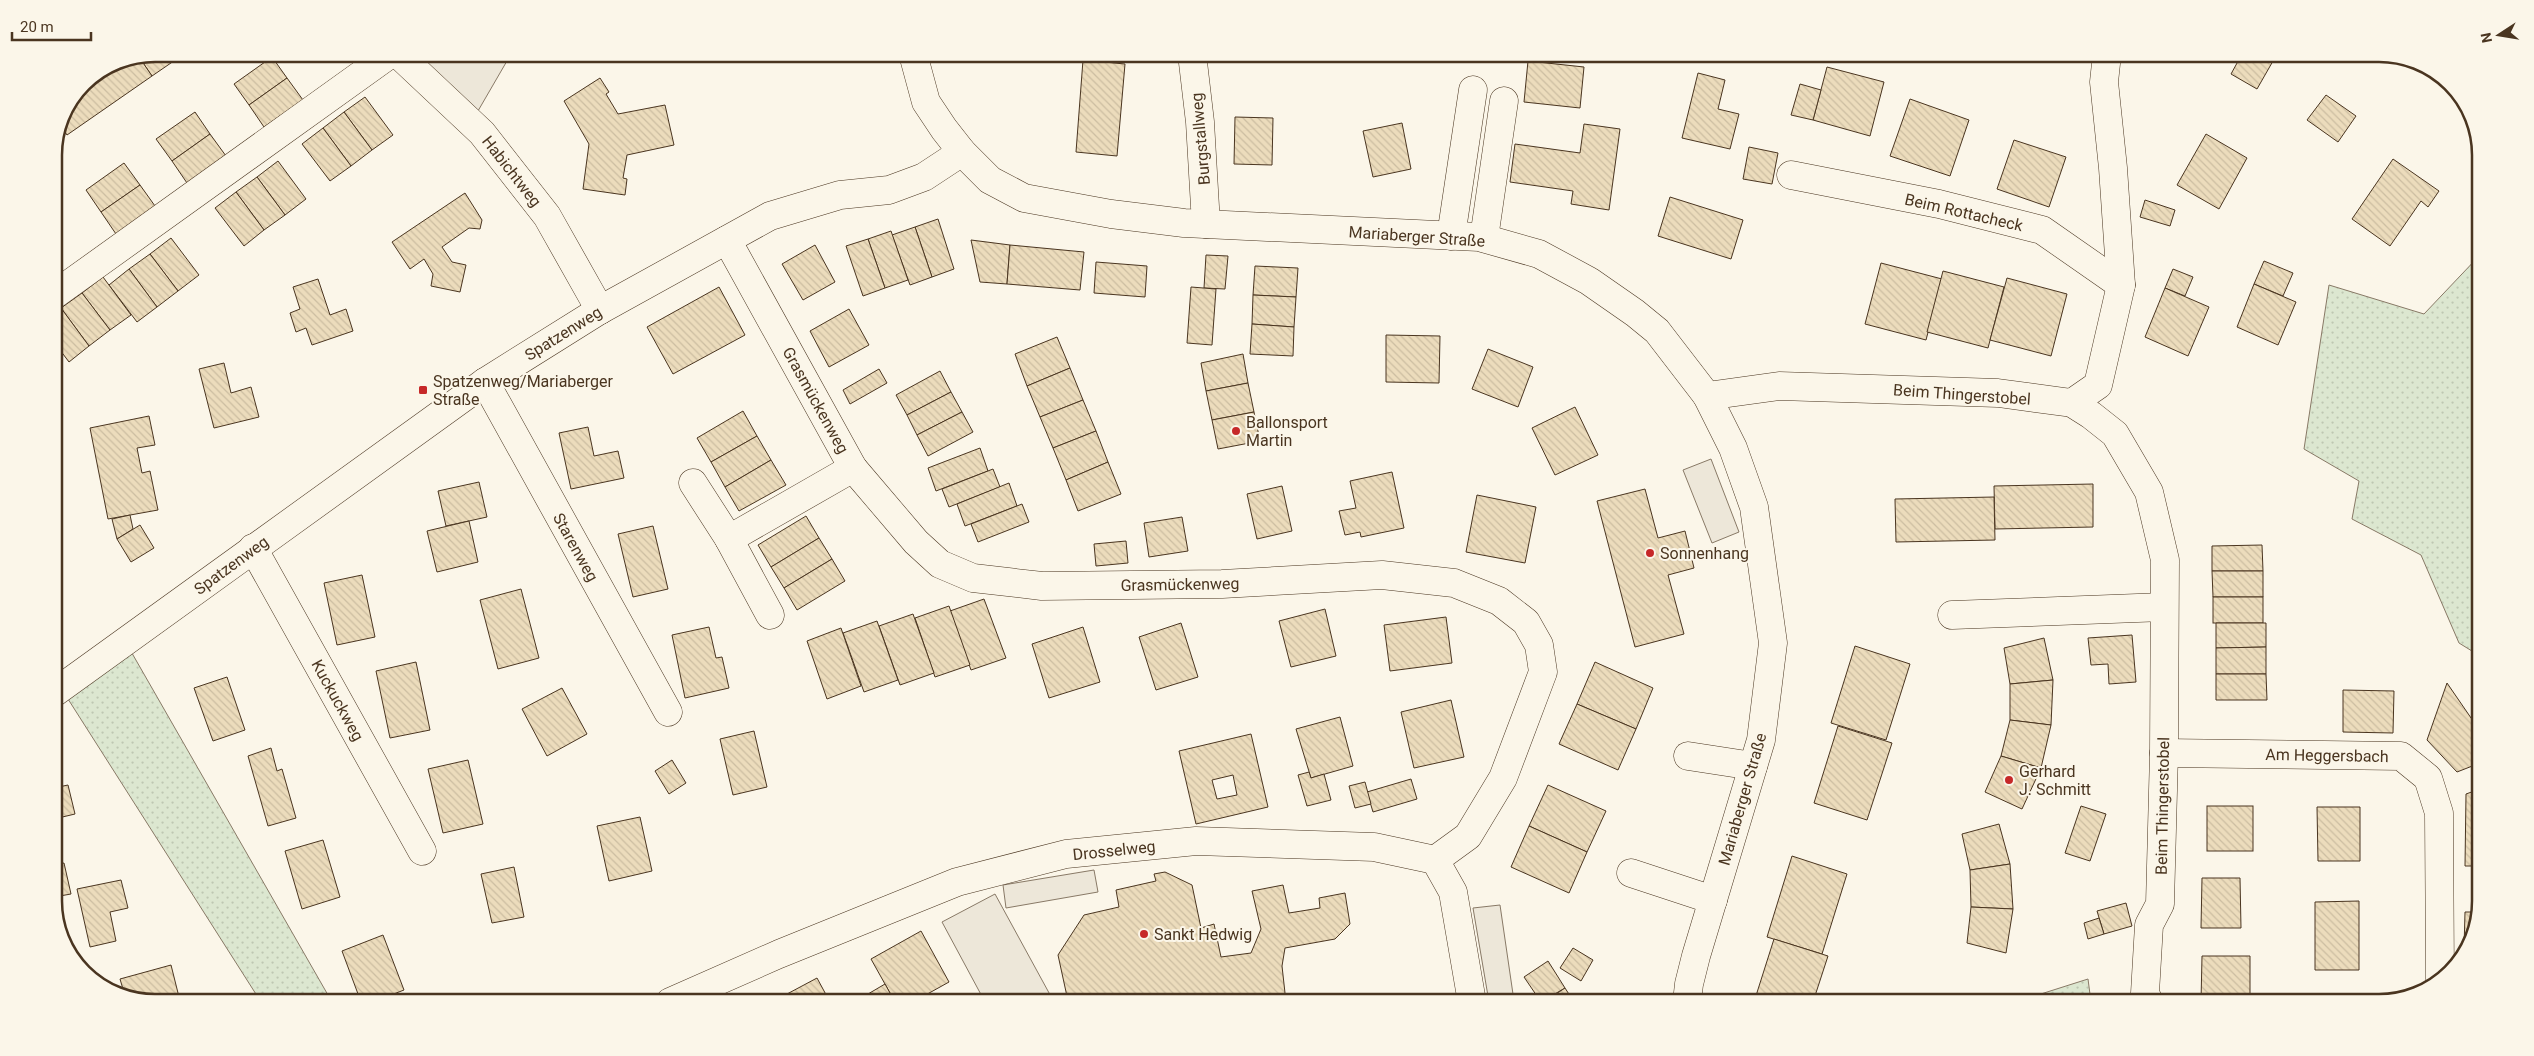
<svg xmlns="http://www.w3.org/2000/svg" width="2534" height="1056" viewBox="0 0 2534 1056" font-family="Roboto,sans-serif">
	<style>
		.grass { fill: url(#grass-dots); stroke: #887966 }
		.parking { fill: #ede7d9; stroke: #887966 }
		.building { fill: url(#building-back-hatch); stroke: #4a3520; fill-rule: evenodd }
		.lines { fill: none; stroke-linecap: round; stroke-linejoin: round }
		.minor-casing { stroke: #4a3520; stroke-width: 29 }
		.minor { stroke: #fbf6e9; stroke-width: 28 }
		.poi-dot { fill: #c62828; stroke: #fbf6e9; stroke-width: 2 }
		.labels { text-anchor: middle; stroke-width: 4; stroke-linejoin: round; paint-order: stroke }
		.street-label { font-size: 16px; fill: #4a3520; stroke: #fbf6e9 }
		.poi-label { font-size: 16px; fill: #4a3520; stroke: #fbf6e9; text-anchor: start }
		.rim { fill: none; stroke: #4a3520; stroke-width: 2.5 }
	</style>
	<defs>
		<pattern id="grass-dots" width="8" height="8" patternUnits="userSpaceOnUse" patternTransform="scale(1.25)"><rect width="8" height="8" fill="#dce7d0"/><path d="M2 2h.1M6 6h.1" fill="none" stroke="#bec7b2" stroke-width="1.8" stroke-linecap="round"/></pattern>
		<pattern id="building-back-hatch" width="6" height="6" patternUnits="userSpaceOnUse" patternTransform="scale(1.25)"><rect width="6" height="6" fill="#ecdcbc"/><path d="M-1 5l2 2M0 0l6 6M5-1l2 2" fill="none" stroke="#ccbda1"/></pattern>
	</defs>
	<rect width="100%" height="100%" fill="#fbf6e9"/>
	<!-- grass -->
	<g class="grass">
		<path d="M2480,255V656L2459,643L2421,555L2352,519L2359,481L2304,449L2329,285L2424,314Z"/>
		<path d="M125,641L332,1002H261L61,688Z"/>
		<path d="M2088,979L2091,1002H1991L2022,1000Z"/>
	</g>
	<!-- parking -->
	<g class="parking">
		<path d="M398,54H511L471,123Z"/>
		<path d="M1711,459L1739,532L1712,543L1683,470Z"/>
		<path d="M1094,870L1098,892L1006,908L1003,885Z"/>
		<path d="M995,894L1054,1002H985L942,922Z"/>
		<path d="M1500,905L1514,1001L1489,1002L1473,908Z"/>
	</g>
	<!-- building -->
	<g class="building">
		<path d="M156,54H184L152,76L139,57Z"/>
		<path d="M2242,54H2277L2257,89L2231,74Z"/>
		<path d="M139,57L152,76L67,135L60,125L64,111L84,83L117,61Z"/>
		<path d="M272,57L287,78L249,105L234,84Z"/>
		<path d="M1083,60L1125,64L1117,156L1076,152Z"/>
		<path d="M1528,61L1584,67L1580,108L1524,102Z"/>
		<path d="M1827,67L1884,82L1870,136L1813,120Z"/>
		<path d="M1698,73L1725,80L1718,109L1739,114L1730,149L1682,138Z"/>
		<path d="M287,78L303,100L264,127L249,105Z"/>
		<path d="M600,78L609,92L606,94L618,114L665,105L674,145L627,155L623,178L627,179L625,195L583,189L589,144L564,101Z"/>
		<path d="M1800,84L1821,90L1813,120L1791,115Z"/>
		<path d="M2326,95L2356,116L2338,142L2307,120Z"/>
		<path d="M365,97L393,135L372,150L344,112Z"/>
		<path d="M1910,99L1969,120L1950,176L1890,156Z"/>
		<path d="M195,112L210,134L172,161L156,139Z"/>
		<path d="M344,112L372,150L351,166L323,128Z"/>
		<path d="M1235,117L1273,118L1272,165L1234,164Z"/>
		<path d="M1402,123L1411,169L1373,177L1363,131Z"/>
		<path d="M1584,124L1620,129L1609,210L1571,204L1573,191L1510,182L1515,144L1580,153Z"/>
		<path d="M323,128L351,166L330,181L302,144Z"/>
		<path d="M210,134L226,156L187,183L172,161Z"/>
		<path d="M2206,134L2247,158L2219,209L2177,185Z"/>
		<path d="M2014,140L2066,157L2049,207L1997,189Z"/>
		<path d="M1749,147L1778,153L1772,184L1743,179Z"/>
		<path d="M2393,159L2439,191L2428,207L2421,201L2390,246L2352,219Z"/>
		<path d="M278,161L306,199L285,215L257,177Z"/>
		<path d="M124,163L140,185L101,212L86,190Z"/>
		<path d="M257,177L285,215L264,230L236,192Z"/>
		<path d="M140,185L155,206L116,234L101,212Z"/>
		<path d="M236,192L264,230L244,246L215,208Z"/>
		<path d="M465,193L482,220L480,229L469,228L442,247L452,262L466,265L460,292L431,286L433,274L424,259L410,269L392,242Z"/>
		<path d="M1670,197L1743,220L1731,259L1658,236Z"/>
		<path d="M2145,200L2175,210L2170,226L2140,217Z"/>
		<path d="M938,219L954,269L932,277L915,227Z"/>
		<path d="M915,227L932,277L910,285L892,235Z"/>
		<path d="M891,231L908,280L885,288L868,239Z"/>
		<path d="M171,238L199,275L178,291L150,254Z"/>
		<path d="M868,239L885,288L863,296L846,246Z"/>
		<path d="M971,240L1010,245L1007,284L980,282Z"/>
		<path d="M815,245L835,282L803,300L782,264Z"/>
		<path d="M1010,245L1084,252L1080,290L1007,284Z"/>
		<path d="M150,254L178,291L157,307L129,269Z"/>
		<path d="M1206,255L1228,256L1225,289L1204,288Z"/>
		<path d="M2264,261L2293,273L2283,296L2254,284Z"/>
		<path d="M1096,262L1147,266L1145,297L1094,293Z"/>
		<path d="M1881,263L1942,279L1926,340L1865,324Z"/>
		<path d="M1255,266L1298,268L1296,297L1253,295Z"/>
		<path d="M129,269L157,307L137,322L109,285Z"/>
		<path d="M2173,269L2193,277L2185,296L2165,288Z"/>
		<path d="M1943,271L2004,287L1988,348L1927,332Z"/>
		<path d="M103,277L131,315L110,330L82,293Z"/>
		<path d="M2007,278L2067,294L2051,356L1990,340Z"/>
		<path d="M318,279L330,315L346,309L353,331L312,345L306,328L296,332L290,313L300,309L293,287Z"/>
		<path d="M2254,284L2296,302L2278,345L2237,327Z"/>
		<path d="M719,287L745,335L673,374L647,327Z"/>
		<path d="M1191,287L1216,289L1212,345L1187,343Z"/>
		<path d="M2165,288L2209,307L2188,356L2145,337Z"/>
		<path d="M82,293L110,330L89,346L61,308Z"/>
		<path d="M1253,295L1296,297L1294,327L1252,324Z"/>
		<path d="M61,308L89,346L69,362L54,342V314Z"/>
		<path d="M849,309L869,345L829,367L810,331Z"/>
		<path d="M1252,324L1294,327L1293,356L1250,354Z"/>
		<path d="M1386,335L1440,336L1439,383L1386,382Z"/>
		<path d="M1057,337L1070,368L1027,386L1015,354Z"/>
		<path d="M1488,349L1533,367L1518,407L1472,389Z"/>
		<path d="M1243,354L1248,383L1206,391L1201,363Z"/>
		<path d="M224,363L231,393L251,387L259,417L214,428L199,369Z"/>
		<path d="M1070,368L1083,400L1040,417L1027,386Z"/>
		<path d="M879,369L887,383L850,404L843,390Z"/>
		<path d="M940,371L951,392L907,415L896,395Z"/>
		<path d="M1248,383L1254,412L1212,420L1206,391Z"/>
		<path d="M951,392L962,412L917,435L907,415Z"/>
		<path d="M1083,400L1096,431L1053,448L1040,417Z"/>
		<path d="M1575,407L1598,455L1555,475L1532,428Z"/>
		<path d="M743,411L757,436L711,462L697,438Z"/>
		<path d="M962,412L973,432L928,456L917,435Z"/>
		<path d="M1254,412L1260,441L1218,449L1212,420Z"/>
		<path d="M149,416L155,445L137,448L142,473L150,471L158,510L108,519L90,428Z"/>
		<path d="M588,427L594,456L618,451L624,478L571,489L559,433Z"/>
		<path d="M1096,431L1108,462L1066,480L1053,448Z"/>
		<path d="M757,436L771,460L725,487L711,462Z"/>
		<path d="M980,448L988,471L936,491L928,468Z"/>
		<path d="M771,460L786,485L739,511L725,487Z"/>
		<path d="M1108,462L1121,494L1078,511L1066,480Z"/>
		<path d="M993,469L1000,487L949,507L942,489Z"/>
		<path d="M1392,472L1404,528L1361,537L1360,532L1345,535L1339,511L1356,508L1350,481Z"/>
		<path d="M479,482L487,517L446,526L438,491Z"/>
		<path d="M1009,483L1017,506L965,526L957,504Z"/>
		<path d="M2093,484V527L1995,529L1994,486Z"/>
		<path d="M1282,486L1292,531L1257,539L1247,494Z"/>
		<path d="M1645,489L1658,538L1685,531L1694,568L1668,575L1684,634L1635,647L1597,501Z"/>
		<path d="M1477,495L1536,507L1525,563L1466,552Z"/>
		<path d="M1994,497L1995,540L1896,542L1895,499Z"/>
		<path d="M1022,504L1029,522L978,542L971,524Z"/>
		<path d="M130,515L133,529L117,539L112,519Z"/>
		<path d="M806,516L819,538L771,567L758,545Z"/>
		<path d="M1182,517L1188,551L1149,557L1144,523Z"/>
		<path d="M469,521L478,562L437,572L427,531Z"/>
		<path d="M140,525L154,548L131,562L117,539Z"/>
		<path d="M653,526L668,589L633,597L618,534Z"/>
		<path d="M819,538L832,559L784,588L771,567Z"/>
		<path d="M1126,541L1128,563L1096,566L1094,544Z"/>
		<path d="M2262,545L2263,571H2212V546Z"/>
		<path d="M832,559L845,581L797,610L784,588Z"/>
		<path d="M2212,571H2263V597H2213Z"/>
		<path d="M362,575L375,637L337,645L324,583Z"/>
		<path d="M521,589L539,658L498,669L480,600Z"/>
		<rect x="2213" y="597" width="50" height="26"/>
		<path d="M984,599L1006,658L971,670L950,611Z"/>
		<path d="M949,606L970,665L935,677L915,618Z"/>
		<path d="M1325,609L1336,656L1291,667L1279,621Z"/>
		<path d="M913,614L934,673L900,685L879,626Z"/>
		<path d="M1446,617L1452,663L1390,671L1384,625Z"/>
		<path d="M877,621L898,680L864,692L843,633Z"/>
		<path d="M1181,623L1198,677L1156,690L1139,637Z"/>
		<path d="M2216,623H2266V647L2216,648Z"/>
		<path d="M709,627L716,658L722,657L729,688L685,698L672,635Z"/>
		<path d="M1083,627L1100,682L1049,698L1032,644Z"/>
		<path d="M841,628L861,686L827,699L807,641Z"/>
		<path d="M2132,635L2136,682L2109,684L2108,664L2091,665L2088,638Z"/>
		<path d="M2044,638L2053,680L2010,684L2004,648Z"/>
		<path d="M1855,646L1910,664L1886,740L1831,723Z"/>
		<path d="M2266,647V674H2216V648Z"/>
		<path d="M416,662L430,730L390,738L376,671Z"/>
		<path d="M1595,662L1653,688L1636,729L1577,704Z"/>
		<path d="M2216,674H2266L2267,700H2216Z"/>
		<path d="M227,677L245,730L213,741L194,688Z"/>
		<path d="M2053,680L2051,725L2010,720V684Z"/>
		<path d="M2447,683L2480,731V763L2457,772L2427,740Z"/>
		<path d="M562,688L587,734L547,756L522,709Z"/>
		<path d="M2343,690L2394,691L2393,733L2343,732Z"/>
		<path d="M1451,700L1464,757L1414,768L1401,712Z"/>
		<path d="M1577,704L1636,729L1618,770L1559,744Z"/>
		<path d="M1340,717L1353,766L1311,778L1296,729Z"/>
		<path d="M2010,720L2051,725L2041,768L2001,756Z"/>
		<path d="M1838,726L1892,743L1867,820L1814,803Z"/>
		<path d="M754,731L767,787L733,795L720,739Z"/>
		<path d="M1251,734L1268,807L1196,824L1179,751ZM1233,775L1237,795L1217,799L1212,780Z"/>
		<path d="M271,748L277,771L282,769L296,818L268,826L248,756Z"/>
		<path d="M2001,756L2041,768L2022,809L1985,792Z"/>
		<path d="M468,760L483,824L443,833L428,769Z"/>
		<path d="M672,760L686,783L669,794L655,771Z"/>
		<path d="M1309,772L1311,778L1324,774L1331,800L1307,806L1298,775Z"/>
		<path d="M1411,779L1417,799L1373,812L1367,792Z"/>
		<path d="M1365,782L1371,804L1355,808L1349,786Z"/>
		<path d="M68,785L75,814L54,819V788Z"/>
		<path d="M1548,785L1606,811L1587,852L1529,826Z"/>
		<path d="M2480,789V866H2465L2466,794Z"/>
		<path d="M2081,806L2106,814L2090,861L2065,853Z"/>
		<rect x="2207" y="806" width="46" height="45"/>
		<path d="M2317,807H2360V861H2318Z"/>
		<path d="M640,817L652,871L609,881L597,826Z"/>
		<path d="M1999,824L2010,864L1970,870L1962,834Z"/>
		<path d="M1529,826L1587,852L1569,893L1511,867Z"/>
		<path d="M323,840L340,897L302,909L285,851Z"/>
		<path d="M1792,856L1847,874L1822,954L1767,937Z"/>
		<path d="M64,863L71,894L54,897V865Z"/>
		<path d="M2010,864L2013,909L1971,907L1970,870Z"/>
		<path d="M514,867L524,917L492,923L481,874Z"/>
		<path d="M1165,872L1192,885L1201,928L1214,924L1221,957L1251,953L1261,929L1252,891L1283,885L1289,913L1320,908L1319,898L1345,893L1350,924L1335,939L1285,948L1282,966L1286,1002L1068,1001L1058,955L1084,915L1119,907L1116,890L1156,881L1154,874Z"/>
		<path d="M2202,878H2240L2241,928H2201Z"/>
		<path d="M121,880L128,908L110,912L116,941L90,947L77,889Z"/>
		<path d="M2359,901V970H2315V902Z"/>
		<path d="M2126,903L2132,926L2104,934L2097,911Z"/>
		<path d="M1971,907L2013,909L2006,953L1967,943Z"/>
		<path d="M2465,912H2478L2473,939L2464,949Z"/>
		<path d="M2099,918L2104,934L2088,939L2084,923Z"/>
		<path d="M921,931L949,982L913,1002H895L871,959Z"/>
		<path d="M383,935L404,990L373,1002H361L342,951Z"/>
		<path d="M1774,939L1828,956L1813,1002H1754Z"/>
		<path d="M1573,948L1593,960L1581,981L1560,968Z"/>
		<path d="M2202,956H2250V1002H2201Z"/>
		<path d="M1548,961L1565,988L1541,1002L1524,977Z"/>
		<path d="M171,965L179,997L156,1002L125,996L120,979Z"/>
		<path d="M817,978L830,1002H772Z"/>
		<path d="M885,984L895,1002H873L868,994Z"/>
		<path d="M1565,988L1574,1002H1544Z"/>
		<rect x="2314" y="999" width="38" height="3"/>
	</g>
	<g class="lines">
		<!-- minor casing -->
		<g class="minor-casing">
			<g id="minor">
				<path d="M398,54L482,133L547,216L600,310"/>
				<path d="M913,54L926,102L944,129L962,152L990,180L1024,198L1111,214L1184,223L1479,237L1539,254L1589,281L1635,313L1657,331L1707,396L1733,448L1754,507L1773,643L1761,740L1696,956L1689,984L1687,1002"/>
				<path d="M1192,54L1200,122L1206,224"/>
				<path d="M1791,175L1939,204L2042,230L2121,285"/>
				<path d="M1451,236L1473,90"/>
				<path d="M1484,238L1504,101"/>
				<path d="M727,240L853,468L916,542L940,564L973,578L1042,586L1222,584L1382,575L1454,583L1499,601L1526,622L1539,645L1543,672L1503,778L1468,836L1435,860"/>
				<path d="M54,295L390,54"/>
				<path d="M485,382L668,712"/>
				<path d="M1707,396L1779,386L1998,393L2072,403L2091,415L2115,434L2149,492L2165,560L2164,753L2160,904L2149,925L2145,993L2149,1002"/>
				<path d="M2072,403L2098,385L2121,285L2113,168L2104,82L2107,54"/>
				<path d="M693,483L729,539L770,615"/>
				<path d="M729,539L853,468"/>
				<path d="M253,548L422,851"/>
				<path d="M1952,615L2164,607"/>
				<path d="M54,693L485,382L600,310L770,216L840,195L889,190L924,177L962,152"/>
				<path d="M2164,753L2401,756L2428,778L2439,813L2440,979"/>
				<path d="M1688,756L1753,766"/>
				<path d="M1631,873L1713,900"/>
				<path d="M670,1002L779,954L957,882L1066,854L1196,841L1374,847L1435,860L1453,892L1472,1002"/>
			</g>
		</g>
		<!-- minor -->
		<use href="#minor" class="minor"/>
	</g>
	<!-- markers -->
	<g class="poi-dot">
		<rect x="418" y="385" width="10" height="10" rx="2.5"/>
		<circle cx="1236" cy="431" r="5"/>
		<circle cx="1650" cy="553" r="5"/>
		<circle cx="2009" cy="780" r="5"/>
		<circle cx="1144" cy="934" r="5"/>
	</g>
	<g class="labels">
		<!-- street labels -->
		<g class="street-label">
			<text transform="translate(1200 139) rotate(-95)" y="6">Burgstallweg</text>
			<text transform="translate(512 171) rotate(52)" y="6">Habichtweg</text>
			<text transform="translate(1964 212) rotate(13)" y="6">Beim Rottacheck</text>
			<text transform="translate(1417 236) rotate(4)" y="6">Mariaberger Straße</text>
			<text transform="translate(563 333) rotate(-32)" y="6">Spatzenweg</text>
			<text transform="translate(1962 394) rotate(4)" y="6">Beim Thingerstobel</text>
			<text transform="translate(816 400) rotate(61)" y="6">Grasmückenweg</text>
			<text transform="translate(576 547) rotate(61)" y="6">Starenweg</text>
			<text transform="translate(231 565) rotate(-36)" y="6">Spatzenweg</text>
			<text transform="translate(1180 584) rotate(-1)" y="6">Grasmückenweg</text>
			<text transform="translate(338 700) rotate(61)" y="6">Kuckuckweg</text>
			<text transform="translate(2327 755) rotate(1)" y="6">Am Heggersbach</text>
			<text transform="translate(1742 799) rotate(-74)" y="6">Mariaberger Straße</text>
			<text transform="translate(2162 806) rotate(-89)" y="6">Beim Thingerstobel</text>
			<text transform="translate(1114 850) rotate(-6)" y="6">Drosselweg</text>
		</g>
		<!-- poi labels -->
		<g class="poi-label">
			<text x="433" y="387">Spatzenweg/Mariaberger<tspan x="433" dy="18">Straße</tspan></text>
			<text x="1246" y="428">Ballonsport<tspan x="1246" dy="18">Martin</tspan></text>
			<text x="1660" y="559">Sonnenhang</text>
			<text x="2019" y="777">Gerhard<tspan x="2019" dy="18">J. Schmitt</tspan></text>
			<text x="1154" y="940">Sankt Hedwig</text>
		</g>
	</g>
	<!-- crop -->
	<path d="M0 0H2534V1056H0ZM155 62H2379A93 93 0 0 1 2472 155V901A93 93 0 0 1 2379 994H155A93 93 0 0 1 62 901V155A93 93 0 0 1 155 62Z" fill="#fbf6e9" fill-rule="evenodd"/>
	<path class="rim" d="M155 62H2379A93 93 0 0 1 2472 155V901A93 93 0 0 1 2379 994H155A93 93 0 0 1 62 901V155A93 93 0 0 1 155 62Z"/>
	<!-- north arrow -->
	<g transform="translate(2499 35) rotate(258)" stroke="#fbf6e9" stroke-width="4" paint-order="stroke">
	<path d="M0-4L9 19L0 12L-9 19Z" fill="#4a3520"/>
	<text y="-8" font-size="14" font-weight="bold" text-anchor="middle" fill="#4a3520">N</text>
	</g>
	<!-- scale -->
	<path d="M12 32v8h79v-8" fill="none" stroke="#4a3520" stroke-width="2.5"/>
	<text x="20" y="32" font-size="15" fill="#4a3520" stroke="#fbf6e9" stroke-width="4" paint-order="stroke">20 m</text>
</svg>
